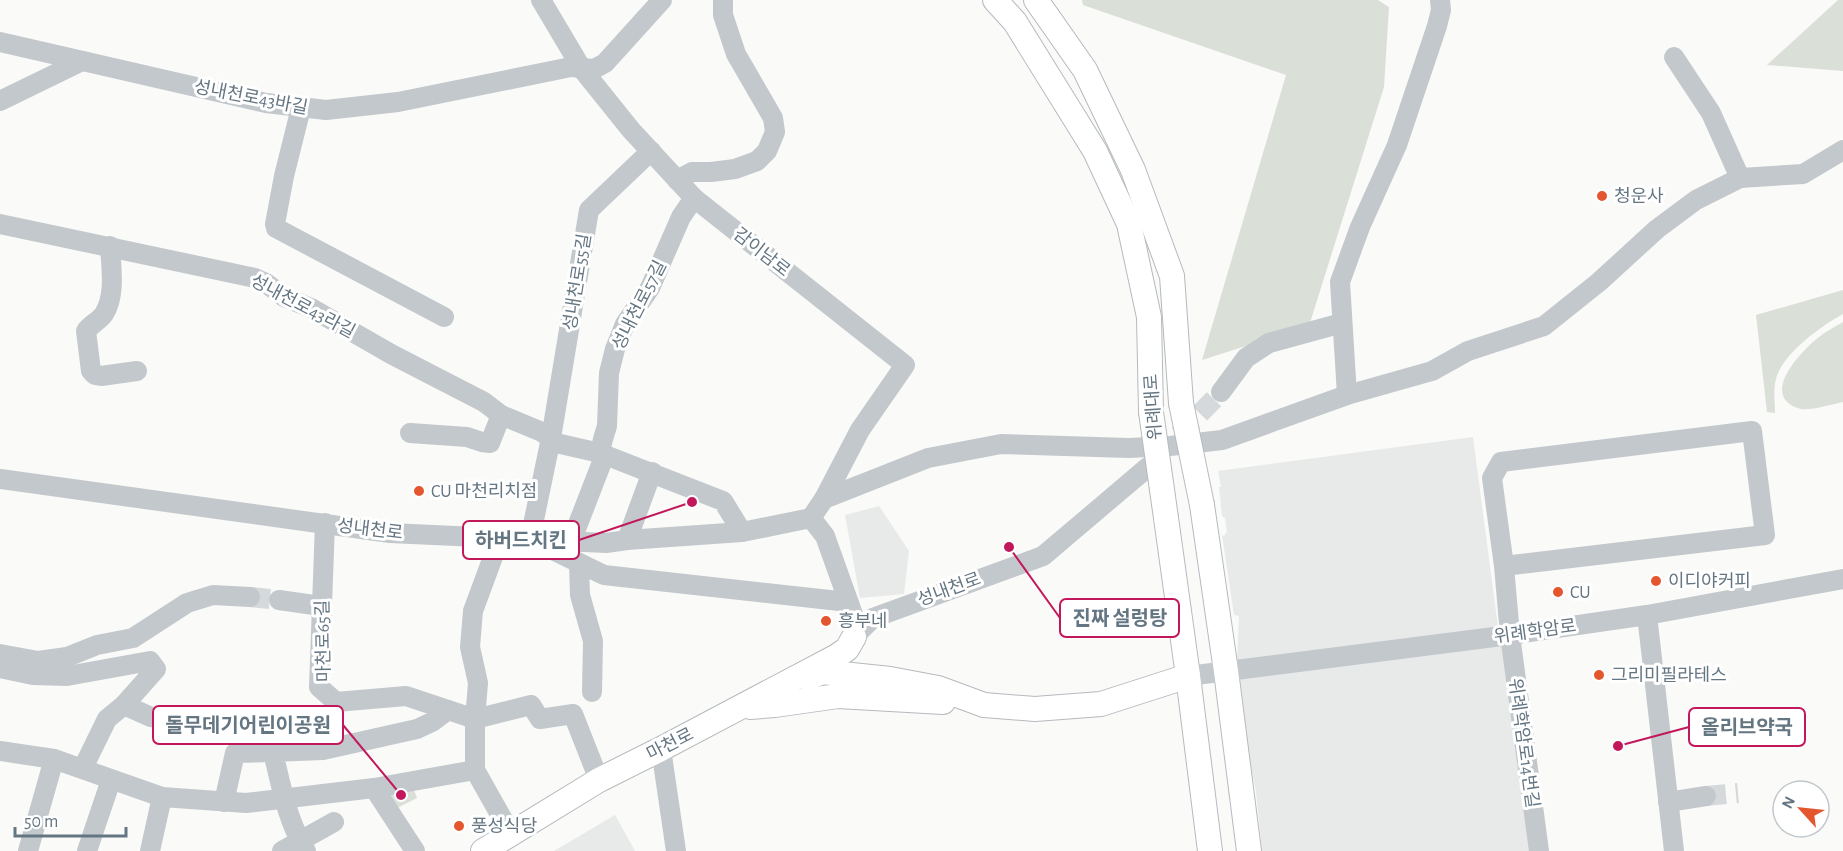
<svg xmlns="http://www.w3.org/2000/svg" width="1843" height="851" viewBox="0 0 1843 851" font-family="'Alegreya Sans','Noto Sans KR',sans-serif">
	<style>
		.built { fill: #e8e9e9 }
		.green { fill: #dadfd7 }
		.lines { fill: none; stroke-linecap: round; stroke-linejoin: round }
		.minor-tunnel { stroke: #d5d9db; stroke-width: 20; stroke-dasharray: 20 10; stroke-linecap: butt }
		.major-casing { stroke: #b5babe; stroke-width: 26 }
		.minor { stroke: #c3c8cc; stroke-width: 20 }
		.major { stroke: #fff; stroke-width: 24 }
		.major-bridge-casing { stroke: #b5babe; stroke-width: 26; stroke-linecap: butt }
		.major-bridge { stroke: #fff; stroke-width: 24 }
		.poi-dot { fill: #e4572e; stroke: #fff; stroke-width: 2 }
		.labels { text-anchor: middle; stroke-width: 6; stroke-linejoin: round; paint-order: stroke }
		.street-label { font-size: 18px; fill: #657683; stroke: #fff }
		.poi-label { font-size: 18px; fill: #657683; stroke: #fff; text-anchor: start }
		.leader { fill: none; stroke: #c2185b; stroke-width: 2 }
		.callout-dot { fill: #c2185b; stroke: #fff; stroke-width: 2 }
		.callout { fill: #fff; stroke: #c2185b; stroke-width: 2 }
		.callout-label { font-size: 20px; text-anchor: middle; font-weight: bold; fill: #657683 }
	</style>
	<rect width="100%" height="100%" fill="#fafaf8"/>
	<!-- built -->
	<g class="built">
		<path d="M1473,437L1498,627H1501L1530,851H1262L1256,792L1246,742L1237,663L1239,616L1234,615L1222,535L1224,536L1227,532L1225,518L1222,516L1219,487H1221L1218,471Z"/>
		<path d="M879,506L909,551L904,594L860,598L845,515Z"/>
		<path d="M615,815L635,851H554Z"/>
	</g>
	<!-- green -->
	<g class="green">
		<path d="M1082,0H1378L1389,7L1384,87L1309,326L1202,360L1286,75L1083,5Z"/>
		<path d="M1838,0H1843V71L1767,65Z"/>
		<path d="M1843,290V314C1821,326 1782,354 1776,379C1773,390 1775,402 1775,413L1767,412L1756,315Z"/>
		<path d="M1843,322V402C1833,404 1810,411 1801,409C1757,397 1801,351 1819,337C1826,331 1835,327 1843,322Z"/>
		<path d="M412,785L417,798L395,809L384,792Z"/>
	</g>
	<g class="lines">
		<!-- minor-tunnel -->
		<g class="minor-tunnel">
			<path d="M1179,435L1221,392"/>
			<path d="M250,597L279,600"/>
			<path d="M1706,796L1738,793"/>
		</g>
		<!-- major casing -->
		<g class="major-casing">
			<g id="major">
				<path d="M995,0L1015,22L1095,151L1129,224L1149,317L1151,412"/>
				<path d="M1036,0L1085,70L1133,170L1172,276L1181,403"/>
				<path d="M1202,505L1226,671L1249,851"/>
				<path d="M1166,518L1188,676L1210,851"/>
				<path d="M807,678L823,672L890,679L938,688L984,705L1035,709L1101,704L1188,676"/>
				<path d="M750,707L775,705L838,696L943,702"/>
				<path d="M483,851L599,780L661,749L837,656L847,649L854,637"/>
			</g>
		</g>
		<!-- minor -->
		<g class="minor">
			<path d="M541,0L582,69L631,130L694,198L905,365L860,430L824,499"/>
			<path d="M0,42L266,103L326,110L398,102L571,67L594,69L605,63L662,0"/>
			<path d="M1674,57L1711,113L1740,178"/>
			<path d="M0,101L82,61"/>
			<path d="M301,108L284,176L275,224L276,228L444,317"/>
			<path d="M651,151L589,210L551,438L530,539L604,575L848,602"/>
			<path d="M677,180L692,172H711L735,169L757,161L767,151L775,132L773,118L736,54L723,15V0"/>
			<path d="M0,224L255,278L266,283L284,297L311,308L391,354L484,402L501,415L542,432L556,443L600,453L723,501L742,532"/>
			<path d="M110,246C111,267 116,295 104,314C99,321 91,324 86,331L91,371L95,375L101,376L137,371"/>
			<path d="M1221,392L1246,358L1269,343L1342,323"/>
			<path d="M1347,395L1340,282L1360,227L1397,145L1437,26L1441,10L1440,0"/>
			<path d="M410,433L467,437L482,442L490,443L501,415"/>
			<path d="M0,479L390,533L606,543L627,540L742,532L811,518L825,536L854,617L856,625L854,637"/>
			<path d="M811,518L824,499L928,458L1001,444L1129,448L1170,446L1222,440L1347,395L1432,371L1468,351L1544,326L1599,282L1657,229L1696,200L1740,178L1803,174L1843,150"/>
			<path d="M325,523L319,687L336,702L406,696L475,719V770L511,834"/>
			<path d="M500,538L473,611L470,647L478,683L475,719L531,705L540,719L573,714L599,780"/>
			<path d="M627,540L652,472"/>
			<path d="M571,542L602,462L600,453L603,439L607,426L609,373L615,349L625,324L650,288L681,217L694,198"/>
			<path d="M579,563L580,595L593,641L592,692"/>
			<path d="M1504,566L1765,535L1752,431L1501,462L1492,478L1504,566L1510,635L1539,851"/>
			<path d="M279,600L321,606"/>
			<path d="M1647,615L1674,851"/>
			<path d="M854,637L873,618L1043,556L1148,467"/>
			<path d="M0,654L38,661L67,657L97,645L133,638L187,603L213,595L250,597"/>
			<path d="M0,668L33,675L67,676L150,661L156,669L124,705L107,719L83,768"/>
			<path d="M1188,676L1510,635L1647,615L1843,579"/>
			<path d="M124,705L151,717L205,724"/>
			<path d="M661,749L676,851"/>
			<path d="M0,751L54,759L162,797L246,803L374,788L475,770"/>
			<path d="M374,788L415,851"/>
			<path d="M224,802L235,753L273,752"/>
			<path d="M1668,802L1706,796"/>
			<path d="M28,851L54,759"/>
			<path d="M87,851L111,780"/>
			<path d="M150,851L162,797"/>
			<path d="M282,851L334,822"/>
			<path d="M306,851C287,821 281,785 273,752L323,750L417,729L432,722L448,710"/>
		</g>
		<!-- major -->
		<use href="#major" class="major"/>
		<!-- major-bridge casing -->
		<g class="major-bridge-casing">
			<g id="major-bridge">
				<path d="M1181,403L1202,505"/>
				<path d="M1151,412L1166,518"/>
			</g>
		</g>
		<!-- major-bridge -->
		<use href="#major-bridge" class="major-bridge"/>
	</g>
	<!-- markers -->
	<g class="poi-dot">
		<circle cx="1602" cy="196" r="6"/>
		<circle cx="419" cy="491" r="6"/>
		<circle cx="1656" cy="581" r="6"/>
		<circle cx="1558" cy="592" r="6"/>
		<circle cx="826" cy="621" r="6"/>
		<circle cx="1599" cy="675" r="6"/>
		<circle cx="459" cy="826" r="6"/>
	</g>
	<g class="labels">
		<!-- street labels -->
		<g class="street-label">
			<text transform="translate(251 97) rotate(11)" y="6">성내천로43바길</text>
			<text transform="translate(762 252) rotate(38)" y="6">감이남로</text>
			<text transform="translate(577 282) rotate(-81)" y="6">성내천로55길</text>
			<text transform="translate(639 305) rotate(-63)" y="6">성내천로57길</text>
			<text transform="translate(303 306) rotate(28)" y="6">성내천로43라길</text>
			<text transform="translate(1153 407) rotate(-94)" y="6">위례대로</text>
			<text transform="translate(370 529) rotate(7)" y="6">성내천로</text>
			<text transform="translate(949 589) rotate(-20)" y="6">성내천로</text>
			<text transform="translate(1535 631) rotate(-8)" y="6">위례학암로</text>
			<text transform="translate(323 641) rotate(-91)" y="6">마천로65길</text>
			<text transform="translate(1524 743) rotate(82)" y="6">위례학암로14번길</text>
			<text transform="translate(670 744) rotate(-27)" y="6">마천로</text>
		</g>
		<!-- poi labels -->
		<g class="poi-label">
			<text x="1614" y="202">청운사</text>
			<text x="431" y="497">CU 마천리치점</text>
			<text x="1668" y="587">이디야커피</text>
			<text x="1570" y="598">CU</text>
			<text x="838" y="627">흥부네</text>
			<text x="1611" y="681">그리미필라테스</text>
			<text x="471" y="832">풍성식당</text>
		</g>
	</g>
	<!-- callouts -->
	<path class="leader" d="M692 502L579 540M1009 547L1060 618M401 795L343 725M1618 746L1689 727"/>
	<g class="callout-dot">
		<circle cx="692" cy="502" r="6"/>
		<circle cx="1009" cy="547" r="6"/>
		<circle cx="401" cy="795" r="6"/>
		<circle cx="1618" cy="746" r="6"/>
	</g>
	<g class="callout">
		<rect x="463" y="521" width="116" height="38" rx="6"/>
		<rect x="1060" y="599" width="119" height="38" rx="6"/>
		<rect x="153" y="706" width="190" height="38" rx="6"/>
		<rect x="1689" y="708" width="116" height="38" rx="6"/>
	</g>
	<g class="callout-label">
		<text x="521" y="547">하버드치킨</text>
		<text x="1120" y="625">진짜 설렁탕</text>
		<text x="248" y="732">돌무데기어린이공원</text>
		<text x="1747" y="734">올리브약국</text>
	</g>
	<!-- north arrow -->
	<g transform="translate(1801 809) rotate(297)"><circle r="28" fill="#ffffff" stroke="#c1c8cd" stroke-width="1.5"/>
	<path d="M0-4.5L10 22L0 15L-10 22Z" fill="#e4572e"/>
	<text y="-9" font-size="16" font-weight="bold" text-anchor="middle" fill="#657683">N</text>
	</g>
	<!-- scale -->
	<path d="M15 827v9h111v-9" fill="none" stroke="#657683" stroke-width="3"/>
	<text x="24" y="827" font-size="18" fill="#657683" stroke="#ffffff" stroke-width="4.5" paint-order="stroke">50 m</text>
</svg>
